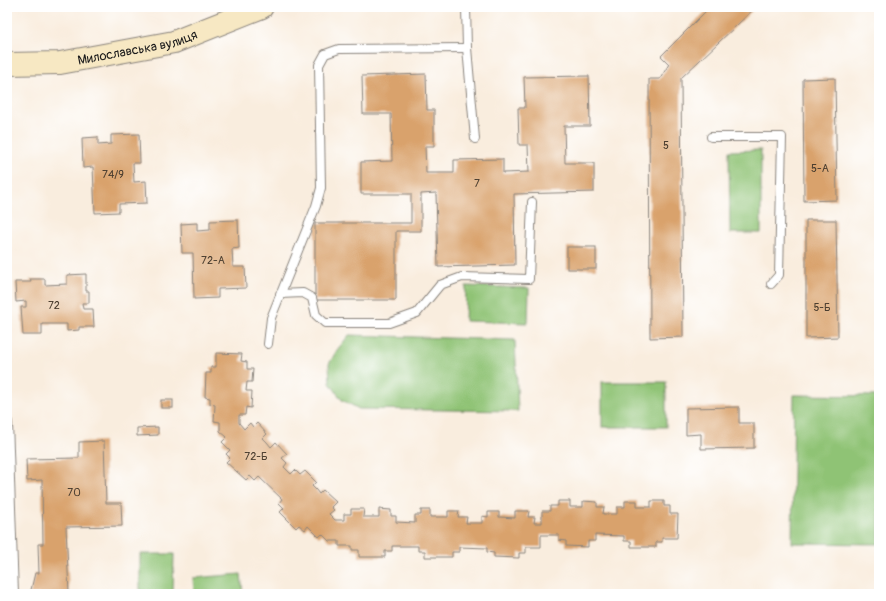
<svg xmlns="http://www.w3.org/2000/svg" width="886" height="601" viewBox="0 0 886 601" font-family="Pangolin,sans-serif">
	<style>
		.green { fill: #8fc375; stroke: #567048 }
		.building { fill: #d9a26c }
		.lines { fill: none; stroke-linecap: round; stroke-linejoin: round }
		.lane-casing { stroke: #8a847d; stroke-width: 10 }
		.secondary-casing { stroke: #8a847d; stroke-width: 24 }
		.lane { stroke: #fff; stroke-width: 8 }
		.secondary { stroke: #f7e8c3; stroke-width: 22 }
		.labels { text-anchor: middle; stroke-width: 3.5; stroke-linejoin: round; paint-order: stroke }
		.number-label { font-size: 11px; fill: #4b3e30 }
		.street-label { font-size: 13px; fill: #1c1c1c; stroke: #fff }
	</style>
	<rect width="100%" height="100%" fill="#fff"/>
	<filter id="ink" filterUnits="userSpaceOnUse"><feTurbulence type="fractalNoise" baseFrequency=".025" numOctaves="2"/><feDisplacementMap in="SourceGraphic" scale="8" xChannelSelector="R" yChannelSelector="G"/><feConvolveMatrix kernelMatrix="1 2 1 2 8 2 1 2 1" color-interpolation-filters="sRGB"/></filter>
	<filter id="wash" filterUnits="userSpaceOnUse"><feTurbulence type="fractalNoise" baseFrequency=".012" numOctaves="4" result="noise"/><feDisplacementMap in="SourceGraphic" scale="16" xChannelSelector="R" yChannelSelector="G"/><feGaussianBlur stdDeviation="0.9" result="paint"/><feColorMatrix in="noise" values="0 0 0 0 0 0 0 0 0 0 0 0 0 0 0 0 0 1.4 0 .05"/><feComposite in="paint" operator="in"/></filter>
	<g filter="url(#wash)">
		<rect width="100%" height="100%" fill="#f9edde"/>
		<!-- green -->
		<g class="green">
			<path d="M761,150V233H730L729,151Z"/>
			<path d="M466,286L529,288L528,323L465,321Z"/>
			<path d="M349,335L515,340L518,411L359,409L342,400L330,383L329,364L337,350Z"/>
			<rect x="602" y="382" width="64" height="45"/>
			<path d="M794,395L879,396V544L792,543Z"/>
			<path d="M140,554H174L173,594H140Z"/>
			<path d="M241,574L243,594H194L193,578Z"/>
		</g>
		<g id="blocks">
			<!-- building -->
			<g class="building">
				<path d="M710,7H756L681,78L683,337L650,338L649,79H660L669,64L661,56Z"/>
				<path d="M426,74L427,110H434V146H425L426,173H454V160L503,159V173L529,172L528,145H519L518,108H525L524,77L589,76L590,126H564L565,163H594V192L514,194L515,265L438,267L436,193L421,194V231H396V300H315V223H411V194H361V162L392,161L391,114H363L362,76Z"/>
				<path d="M835,78L837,200L804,201L803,79Z"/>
				<path d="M139,134L140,163H133L134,182L146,181L147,203L119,204V212L95,213L93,167L83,168L82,138L98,137V145L111,144V135Z"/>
				<path d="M238,220L239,248L232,249L233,267H245L246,288L218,289V298L194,299L193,253H182L181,224L197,223V231L210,230V221Z"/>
				<path d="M806,220H836L838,337L806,338Z"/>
				<rect x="567" y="247" width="29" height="22"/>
				<path d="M86,274V291H89V303H82L83,309H93L94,327H79V330L67,331V324H42V335H23L21,307H26V301L16,302L15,282H31L30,279H45V285L67,284V275Z"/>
				<path d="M216,353L242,354L241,361L247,362V369H253L252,382H247L246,391H252L251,408L246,407L245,415H239V423L244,429L250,423L253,427L257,423L267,434L263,438L267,442L271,447L276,442L287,454L282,458L287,463L284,467L291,474L295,470L300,475L305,471L316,482L312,486L316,490L319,494L323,490L336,502L331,507L334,510L329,514L335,520H344V514H351V509H364L363,517H379V509L391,510V516H396V522L415,523V515H421V510H430V517H448V511H459L458,517H467L466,523H482V516L488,517V512H499V517L515,518V511H529L528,517H535L534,523H542V511H550V506H558V501H570V507H583V501L597,502V507H604L603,514H617V507H625V501H637V507H651V501H664V506H670V514H678L677,538H662V542H656V547H631V541H624V536L595,535V541H588V547L566,546V541L559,540V535H541V547H526V553H519V558L494,557V553L487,552V548L459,547V552H452V557H425V551H418V546H392V551H385V557H359V550H352V546H339V541H329L322,534L319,537L308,526L305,530L299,525L296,528L280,512L284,508L279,503L282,499L259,477L255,481L250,476L246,480L226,462L230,458L226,454L230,450L222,442L227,437L220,431V422L214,421L215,405L210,404V398L205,397L206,373H211V367H216Z"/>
				<rect x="161" y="400" width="12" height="8"/>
				<path d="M739,407V423H754V448L701,449V434L686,435V408Z"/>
				<path d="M158,427V435L137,436V428Z"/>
				<path d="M104,441L106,503H121L122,526L66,527L69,594H30L35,573H39L38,544H43L42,480L27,481L26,459L79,458V442Z"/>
			</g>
		</g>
	</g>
	<g filter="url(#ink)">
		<use href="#blocks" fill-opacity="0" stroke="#8a847d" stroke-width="1"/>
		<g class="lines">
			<!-- lane casing -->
			<g class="lane-casing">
				<g id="lane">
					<path d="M466,7L467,48L475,139"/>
					<path d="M711,137H782L779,275L771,284"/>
					<path d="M280,294L303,293L312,298L316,315L325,323H389L417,313L440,285L462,277L529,279L532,202"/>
					<path d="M268,344L271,318L316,206L321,188L319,65L325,54L339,49L467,48"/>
					<path d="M8,422L14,594"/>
				</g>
			</g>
			<!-- secondary casing -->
			<g class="secondary-casing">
				<g id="secondary">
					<path id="s1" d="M7,64L60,63L174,42L262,7"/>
				</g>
			</g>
			<!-- lane -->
			<use href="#lane" class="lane"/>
			<!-- secondary -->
			<use href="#secondary" class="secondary"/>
		</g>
	</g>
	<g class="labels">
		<!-- number labels -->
		<g class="number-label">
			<text x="666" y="149">5</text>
			<text x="820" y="172">5-А</text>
			<text x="113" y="178">74/9</text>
			<text x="477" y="187">7</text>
			<text x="213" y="264">72-А</text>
			<text x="54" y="309">72</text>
			<text x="822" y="311">5-Б</text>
			<text x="256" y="460">72-Б</text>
			<text x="74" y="496">70</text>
		</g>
		<!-- street labels -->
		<g class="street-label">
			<text dy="5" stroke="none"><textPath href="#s1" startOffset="132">Милославська вулиця</textPath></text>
		</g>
	</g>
	<!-- margin -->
	<rect width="886" height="601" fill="none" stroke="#fff" stroke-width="24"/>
</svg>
